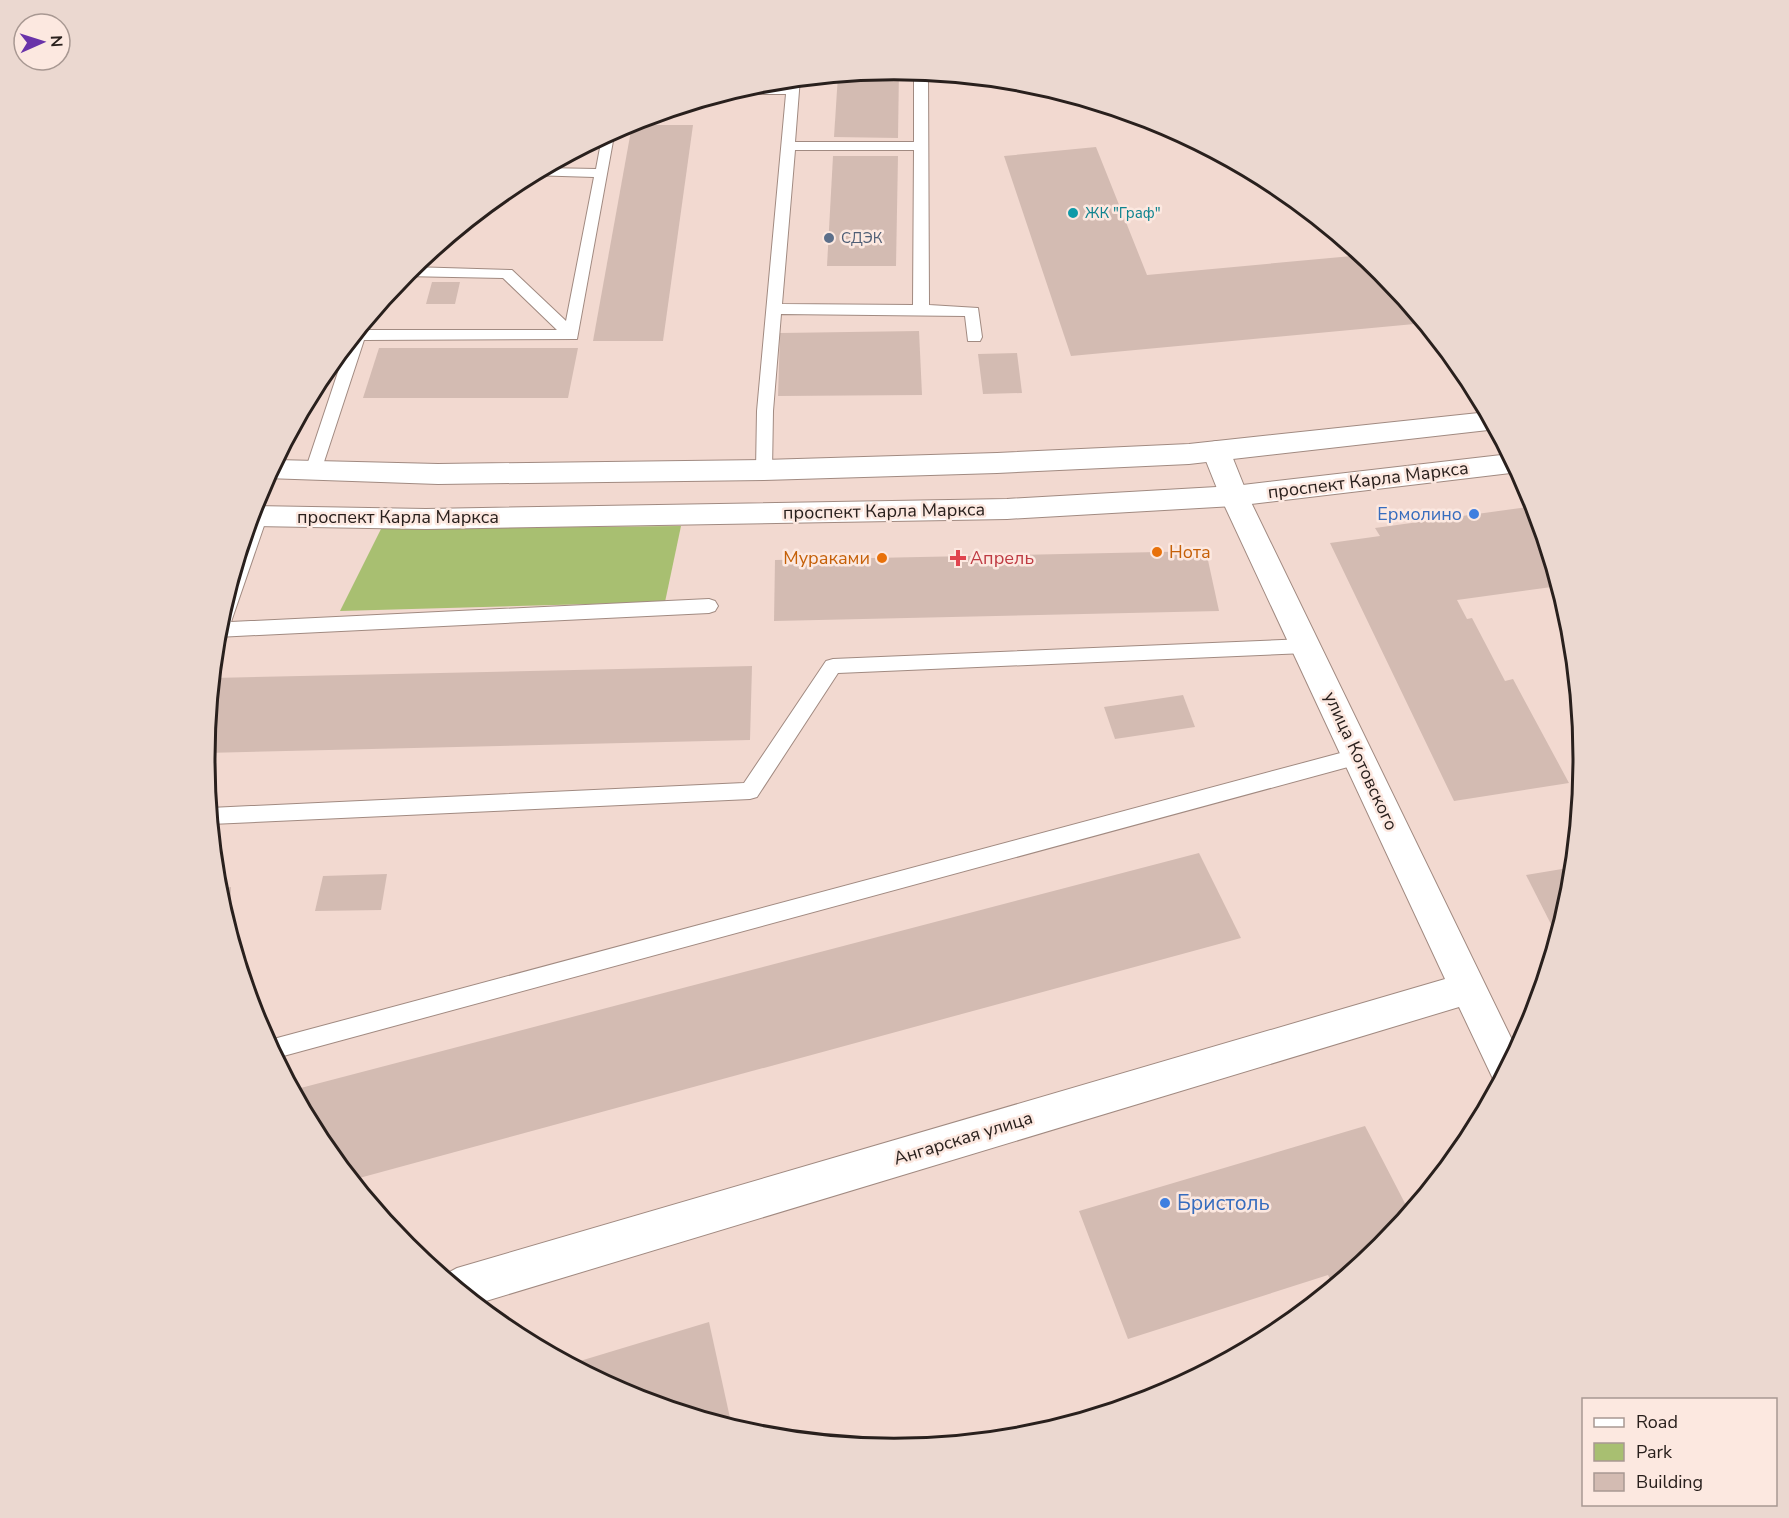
<svg xmlns="http://www.w3.org/2000/svg" width="1789" height="1518" viewBox="0 0 1789 1518" font-family="'Nunito Sans',sans-serif">
	<style>
		.green { fill: #a8bf71 }
		.building { fill: #d3bbb2 }
		.lines { fill: none; stroke-linecap: round; stroke-linejoin: round }
		.lane-casing { stroke: #a18a81; stroke-width: 2 }
		.street-casing { stroke: #a18a81; stroke-width: 2 }
		.primary-casing { stroke: #a18a81; stroke-width: 2 }
		.lane { fill: #fff; fill-rule: evenodd }
		.street { fill: #fff; fill-rule: evenodd }
		.primary { fill: #fff; fill-rule: evenodd }
		.culture-dot { fill: #0f9aa8; stroke: #fce8e0; stroke-width: 2 }
		.service-dot { fill: #5c6f8a; stroke: #fce8e0; stroke-width: 2 }
		.shop-dot { fill: #3f7fe0; stroke: #fce8e0; stroke-width: 2 }
		.food-dot { fill: #e8710a; stroke: #fce8e0; stroke-width: 2 }
		.health-dot { fill: #e0444e; stroke: #fce8e0; stroke-width: 2 }
		.labels { text-anchor: middle; stroke-width: 5; stroke-linejoin: round; paint-order: stroke }
		.far-culture-label { font-size: 15px; fill: #0d838f; stroke: #fce8e0; text-anchor: start }
		.far-service-label { font-size: 15px; fill: #4e5e75; stroke: #fce8e0; text-anchor: start }
		.street-label { font-size: 18px; fill: #29201d; stroke: #fce8e0 }
		.shop-label { font-size: 18px; fill: #366cbe; stroke: #fce8e0; text-anchor: end }
		.food-label { font-size: 18px; fill: #c56008; stroke: #fce8e0; text-anchor: start }
		.health-label { font-size: 18px; fill: #be3a42; stroke: #fce8e0; text-anchor: start }
		.near-shop-label { font-size: 21px; fill: #366cbe; stroke: #fce8e0; text-anchor: start }
		.rim { fill: none; stroke: #29201d; stroke-width: 3 }
	</style>
	<rect width="100%" height="100%" fill="#f2d9d0"/>
	<!-- green -->
	<path class="green" d="M681,526L665,602L340,611L381,529Z"/>
	<!-- building -->
	<g class="building">
		<path d="M899,69L898,138L834,137L838,75Z"/>
		<path d="M1031,83L1058,91L1032,92Z"/>
		<path d="M632,125H693L663,341H593Z"/>
		<path d="M1096,147L1147,275L1363,255L1383,271L1425,323L1071,356L1004,156Z"/>
		<path d="M833,156H898L896,266H827Z"/>
		<path d="M432,282H460L455,304H426Z"/>
		<path d="M919,331L922,395L778,396L780,333Z"/>
		<path d="M379,348H578L568,398H363Z"/>
		<path d="M1017,353L1022,393L983,394L978,354Z"/>
		<path d="M332,362L317,399L309,398L321,375Z"/>
		<path d="M1535,506L1559,586L1457,600L1467,619L1472,618L1505,681L1513,679L1569,783L1454,801L1330,543L1380,536L1375,528Z"/>
		<path d="M1206,551L1219,611L774,621L775,560Z"/>
		<path d="M752,666L750,740L205,753L213,678Z"/>
		<path d="M1183,695L1195,727L1115,739L1104,707Z"/>
		<path d="M1199,853L1241,938L352,1180L321,1142L293,1090Z"/>
		<path d="M1574,867L1571,894L1558,938L1526,875Z"/>
		<path d="M387,874L381,910L315,911L323,876Z"/>
		<path d="M231,887L230,931H229L217,889Z"/>
		<path d="M1365,1126L1410,1213L1382,1247L1334,1287L1328,1275L1128,1339L1079,1211Z"/>
		<path d="M709,1322L732,1427L630,1396L570,1364Z"/>
	</g>
	<g class="lines">
		<!-- lane casing -->
		<g class="lane-casing">
			<g id="lane">
				<path d="M914,72H928L929,305L978,308L982,337L980,341H968L965,316L781,314L773,411L772,470L764,476L758,474L756,470L757,411L786,94H735L729,92L748,86H787V80L800,78L795,142H914ZM795,150H914L913,305L782,304Z"/>
				<path d="M615,130L577,339L364,340L321,471L313,477L307,475L305,471L348,342L364,323L369,327L368,330H557L503,278L403,276L411,267L512,270L566,321L594,177L530,175L544,168L596,169L602,137Z"/>
				<path d="M258,511L267,517L231,622L709,599L715,601L718,606L715,611L709,613L217,637L218,624L251,513Z"/>
				<path d="M1306,639L1313,641L1315,646L1313,651L1306,653L838,673L757,797L750,799L211,824L210,808L744,783L826,661L833,659Z"/>
				<path d="M1359,748L1366,750L1369,756L1366,762L1359,764L276,1058L266,1041Z"/>
			</g>
		</g>
		<!-- street casing -->
		<g class="street-casing">
			<path id="street" d="M1216,441L1226,444L1230,451L1248,496L1517,1050L1500,1084L1494,1081L1459,1007L476,1304L442,1276L457,1268L1445,979L1220,496L1202,451L1206,444Z"/>
		</g>
		<!-- primary casing -->
		<g class="primary-casing">
			<g id="primary">
				<path d="M1488,412L1497,429L1189,464L997,473L764,480L438,484L266,478L276,460L438,464L764,460L997,453L1189,444Z"/>
				<path d="M1510,454L1519,472L1234,506L1007,519L426,529L248,526L254,506L426,509L1007,499L1234,486Z"/>
			</g>
		</g>
		<!-- lane -->
		<use href="#lane" class="lane"/>
		<!-- street -->
		<use href="#street" class="street"/>
		<!-- primary -->
		<use href="#primary" class="primary"/>
	</g>
	<!-- markers -->
	<circle class="culture-dot" cx="1073" cy="213" r="6"/>
	<circle class="service-dot" cx="829" cy="238" r="6"/>
	<g class="shop-dot">
		<circle cx="1474" cy="514" r="6"/>
		<circle cx="1165" cy="1203" r="6"/>
	</g>
	<g class="food-dot">
		<circle cx="1157" cy="552" r="6"/>
		<circle cx="882" cy="558" r="6"/>
	</g>
	<path class="health-dot" d="M955 549h6v6h6v6h-6v6h-6v-6h-6v-6h6z"/>
	<g class="labels">
		<!-- far-culture labels -->
		<g class="far-culture-label">
			<text x="1085" y="218">ЖК "Граф"</text>
		</g>
		<!-- far-service labels -->
		<g class="far-service-label">
			<text x="841" y="243">СДЭК</text>
		</g>
		<!-- street labels -->
		<g class="street-label">
			<text transform="translate(1368 480) rotate(-7)" y="6">проспект Карла Маркса</text>
			<text transform="translate(884 511) rotate(-1)" y="6">проспект Карла Маркса</text>
			<text x="398" y="523">проспект Карла Маркса</text>
			<text transform="translate(1361 761) rotate(65)" y="6">улица Котовского</text>
			<text transform="translate(963 1138) rotate(-17)" y="6">Ангарская улица</text>
		</g>
		<!-- shop labels -->
		<g class="shop-label">
			<text x="1462" y="520">Ермолино</text>
		</g>
		<!-- food labels -->
		<g class="food-label">
			<text x="1169" y="558">Нота</text>
			<text x="870" y="564" text-anchor="end">Мураками</text>
		</g>
		<!-- health labels -->
		<g class="health-label">
			<text x="970" y="564">Апрель</text>
		</g>
		<!-- near-shop labels -->
		<g class="near-shop-label">
			<text x="1177" y="1210">Бристоль</text>
		</g>
	</g>
	<!-- crop -->
	<path d="M0 0H1789V1518H0ZM215 759a679 679 0 1 1 1358 0a679 679 0 1 1-1358 0Z" fill="#ebd8d0" fill-rule="evenodd"/>
	<path class="rim" d="M215 759a679 679 0 1 1 1358 0a679 679 0 1 1-1358 0Z"/>
	<!-- legend -->
	<rect x="1582" y="1398" width="195" height="108" fill="#fce8e0" stroke="#a89892" stroke-width="1.5"/>
	<rect x="1594" y="1418" width="30" height="9" fill="#ffffff" stroke="#a89892" stroke-width="1.5"/>
	<text x="1636" y="1428" font-size="18" fill="#29201d">Road</text>
	<rect x="1594" y="1443" width="30" height="18" fill="#a8bf71" stroke="#a89892" stroke-width="1.5"/>
	<text x="1636" y="1458" font-size="18" fill="#29201d">Park</text>
	<rect x="1594" y="1473" width="30" height="18" fill="#d3bbb2" stroke="#a89892" stroke-width="1.5"/>
	<text x="1636" y="1488" font-size="18" fill="#29201d">Building</text>
	<!-- north arrow -->
	<g transform="translate(42 42) rotate(87)"><circle r="28" fill="#fce8e0" stroke="#a89892" stroke-width="1.5"/>
	<path d="M0-4.5L10 22L0 15L-10 22Z" fill="#6932a9"/>
	<text y="-9" font-size="16" font-weight="bold" text-anchor="middle" fill="#29201d">N</text>
	</g>
</svg>
